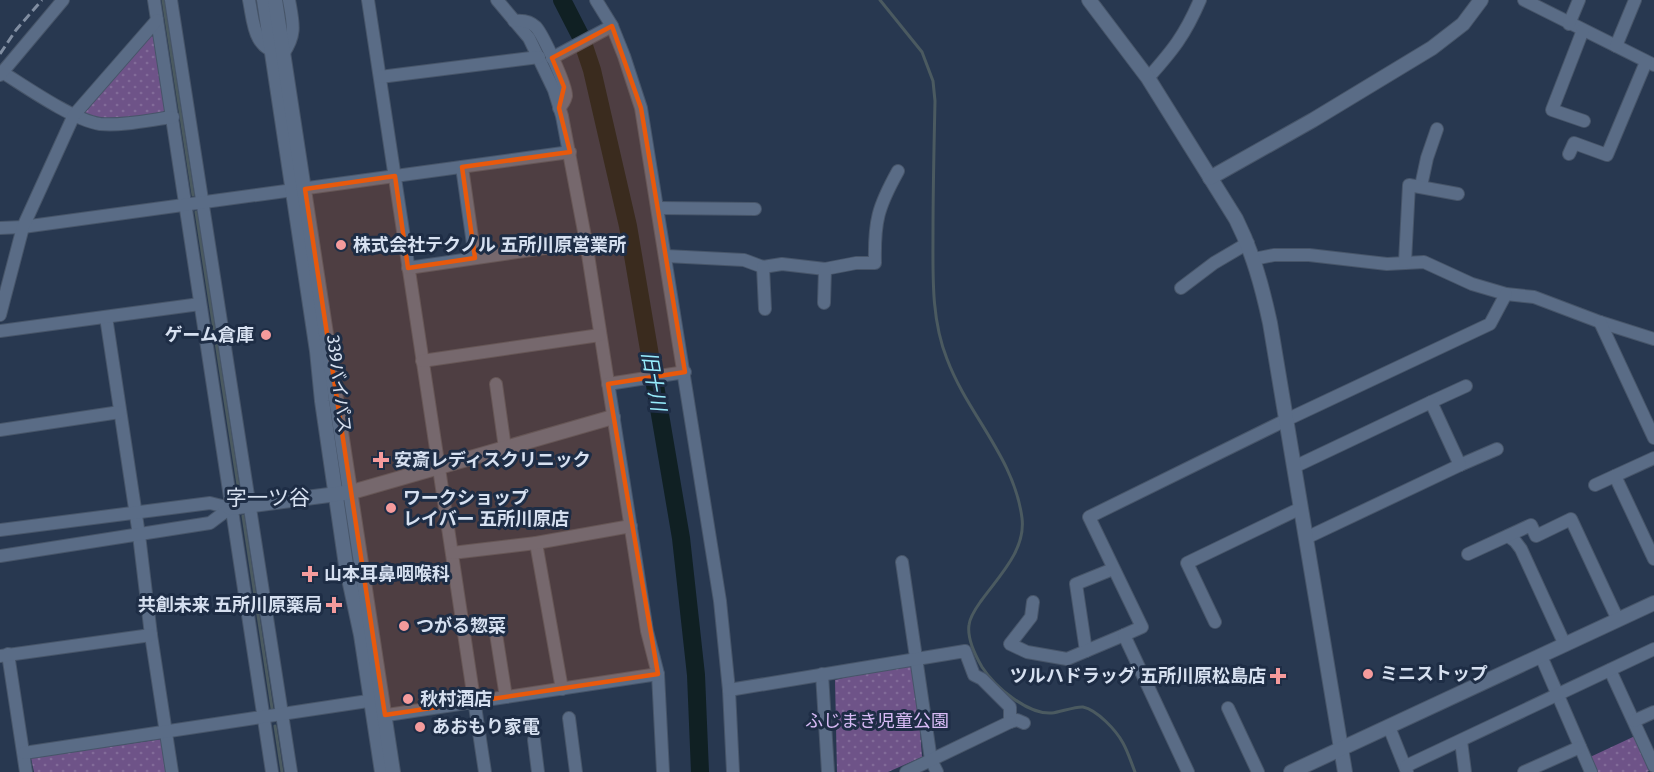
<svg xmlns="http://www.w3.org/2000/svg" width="1654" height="772" viewBox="0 0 1654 772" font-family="'Fira Sans','Noto Sans JP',sans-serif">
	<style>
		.park { fill: url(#park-dots) }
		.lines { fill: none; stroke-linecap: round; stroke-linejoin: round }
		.stream { stroke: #4b5a60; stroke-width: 3 }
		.river { stroke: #102023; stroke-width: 18 }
		.minor-casing { stroke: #475569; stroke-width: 14 }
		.tertiary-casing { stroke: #475569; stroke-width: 16 }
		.minor { stroke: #5a6c86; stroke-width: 12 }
		.tertiary { stroke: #5a6c86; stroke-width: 14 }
		.rail { stroke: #818ea2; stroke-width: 3; stroke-dasharray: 9 4.5; stroke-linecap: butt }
		.marked { fill: #e8590c; fill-opacity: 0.2; stroke: #e8590c; stroke-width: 4.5; stroke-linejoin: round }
		.poi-dot { fill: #f59b9c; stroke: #1e2d45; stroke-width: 2 }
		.labels { text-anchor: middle; stroke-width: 6; stroke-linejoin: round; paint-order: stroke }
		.poi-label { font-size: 18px; font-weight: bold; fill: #d6e0f0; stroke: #1e2d45; text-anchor: start }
		.street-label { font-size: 18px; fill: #d6e0f0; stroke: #1e2d45 }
		.park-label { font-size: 18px; fill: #d8bbf6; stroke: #1e2d45 }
		.water-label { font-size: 20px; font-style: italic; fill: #97edfd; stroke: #1e2d45 }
		.quarter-label { font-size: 21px; fill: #d6e0f0; stroke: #1e2d45 }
	</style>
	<defs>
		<pattern id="park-dots" width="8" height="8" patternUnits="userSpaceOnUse" patternTransform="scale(1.5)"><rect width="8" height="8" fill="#6e5388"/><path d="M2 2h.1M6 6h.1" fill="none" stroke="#826b99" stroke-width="1.8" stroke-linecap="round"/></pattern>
	</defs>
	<rect width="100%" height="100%" fill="#283850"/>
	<!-- park -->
	<g class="park">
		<path d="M147,35L155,37L165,110L163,112C136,117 111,122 84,114Z"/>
		<path d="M915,660L922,757L888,772H837L835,680Z"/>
		<path d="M1635,736L1651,770L1647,772H1596L1588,758Z"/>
		<path d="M162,739L166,772H34L31,758Z"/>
	</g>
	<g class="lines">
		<!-- stream -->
		<g class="stream">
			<path d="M163,0L193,195"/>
			<path d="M880,0L922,52L933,81L935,101C934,145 933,189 933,233C933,275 931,319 947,359C968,415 1014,457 1022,518C1026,550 999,576 981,601C976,608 970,616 969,625C967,639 975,655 982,667C995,687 1028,715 1052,713C1060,712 1077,706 1083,707C1097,710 1116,730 1123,743C1128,752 1131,762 1135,772"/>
			<path d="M196,212L240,498"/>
			<path d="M243,516L272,708"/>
			<path d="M275,726L282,772"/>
		</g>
		<!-- river -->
		<path class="river" d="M562,0L581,37L592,70L628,226L681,538L696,675L700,772"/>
		<!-- minor casing -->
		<g class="minor-casing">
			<g id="minor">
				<path d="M154,0L272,772"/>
				<path d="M171,0L291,772"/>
				<path d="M249,0C254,25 253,49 283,54C297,34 293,23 289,0"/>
				<path d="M368,0L485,772"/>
				<path d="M497,0L529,38L554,90L562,116L586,242L647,631L658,674L663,772"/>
				<path d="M596,0L612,26L624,56L641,108L720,601L729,690L733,772"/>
				<path d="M1524,0L1654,65"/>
				<path d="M514,21C522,20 530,21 536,27C543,35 567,86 566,96C565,100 562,105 559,108"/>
				<path d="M1569,24L1579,0"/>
				<path d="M1583,30L1552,110L1584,121"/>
				<path d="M1616,46L1635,0"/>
				<path d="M552,58L612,26"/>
				<path d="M2,72C26,87 73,120 100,124C124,126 149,120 173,117"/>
				<path d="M0,75L63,0"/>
				<path d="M380,77L539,57"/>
				<path d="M1148,78C1173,50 1185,35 1200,0"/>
				<path d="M1569,154L1574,143L1607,155L1646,62"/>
				<path d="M462,167L475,258"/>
				<path d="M1421,186L1427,158L1437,129"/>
				<path d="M658,208L755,209"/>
				<path d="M0,228L23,227L570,152"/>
				<path d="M666,256L744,260L763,267L782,264L825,269L856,263H875C874,221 878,207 898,171"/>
				<path d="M1254,259L1274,255H1309L1387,264L1424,262L1472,284L1506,294L1534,297L1600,322L1654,339"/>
				<path d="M1405,262L1409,185L1458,194"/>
				<path d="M763,267L765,309"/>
				<path d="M408,268L586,242"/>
				<path d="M1181,288L1214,263L1248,243"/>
				<path d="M824,303L825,269"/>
				<path d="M0,315L23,227L74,115L157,20"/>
				<path d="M106,317L139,535L151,635L172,772"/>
				<path d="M1600,322L1654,438"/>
				<path d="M0,331L200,304"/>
				<path d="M422,361L600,335"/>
				<path d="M496,384L505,448"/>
				<path d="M608,384L685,372"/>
				<path d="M1431,402L1466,386"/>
				<path d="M0,430L120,412"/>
				<path d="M1460,465L1497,449"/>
				<path d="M1294,467L1431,402L1460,465L1306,538"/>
				<path d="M1615,476L1654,559"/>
				<path d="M1595,485L1654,458"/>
				<path d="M0,530L210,503L230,508"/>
				<path d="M1508,536L1515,541L1521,549L1565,645"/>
				<path d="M536,543L562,689"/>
				<path d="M452,553L536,543L631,526"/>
				<path d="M1468,554L1531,525L1536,536L1571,519L1618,620"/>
				<path d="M0,556L210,523L230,508"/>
				<path d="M902,562L931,760L937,772"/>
				<path d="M1033,602L1031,617L1010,644L1027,652L1067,659L1086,651L1076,584L1113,569"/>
				<path d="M1215,622L1187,563L1301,508"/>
				<path d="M463,626L494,621L506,697"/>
				<path d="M1086,651L1124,635"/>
				<path d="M8,654L26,772"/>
				<path d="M0,656L151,635"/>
				<path d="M1541,656L1591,772"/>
				<path d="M1610,670L1654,766"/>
				<path d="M822,674L828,772"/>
				<path d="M729,690L965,651L974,675L982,679L1010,707V722L1017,720L1024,723"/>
				<path d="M1228,708L1258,772"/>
				<path d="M374,717L658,674"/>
				<path d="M569,718L576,772"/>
				<path d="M1634,721L1654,712"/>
				<path d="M1389,727L1407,772"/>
				<path d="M534,740L538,772"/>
				<path d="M1461,741L1465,772"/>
				<path d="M24,753L381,699"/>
				<path d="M1406,766L1654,649"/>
				<path d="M906,772L1010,722"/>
				<path d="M1188,772L1124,635L1142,627L1089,517L1286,420L1490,324L1506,294"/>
				<path d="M1524,772L1580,747"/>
			</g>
		</g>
		<!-- tertiary casing -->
		<g class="tertiary-casing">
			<g id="tertiary">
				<path d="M264,0L317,351L322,401L346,565L361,635L382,772"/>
				<path d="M275,0L393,772"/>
				<path d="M1089,0L1148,78L1236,219C1253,253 1262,286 1270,323L1345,772"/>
				<path d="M1210,178L1313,120L1432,48L1463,24L1481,0"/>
				<path d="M230,508L352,492L613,417"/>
				<path d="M1291,772L1654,603"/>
			</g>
		</g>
		<!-- minor -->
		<use href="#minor" class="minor"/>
		<!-- tertiary -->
		<use href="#tertiary" class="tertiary"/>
		<!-- rail -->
		<path class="rail" d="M0,54L16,30L42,0"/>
	</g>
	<!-- marked area -->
	<path class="marked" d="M612,26L641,108L685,372L608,384L658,674L385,715L305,189L395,176L408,268L475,258L462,167L570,152L559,108L564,87L552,58Z"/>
	<!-- markers -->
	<g class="poi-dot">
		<circle cx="341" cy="245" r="6"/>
		<circle cx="266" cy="335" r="6"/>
		<path d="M378 451h6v6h6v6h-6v6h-6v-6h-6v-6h6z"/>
		<circle cx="391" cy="508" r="6"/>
		<path d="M307 565h6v6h6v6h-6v6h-6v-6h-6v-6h6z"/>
		<path d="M331 596h6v6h6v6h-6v6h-6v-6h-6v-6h6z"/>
		<circle cx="404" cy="626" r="6"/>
		<circle cx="1368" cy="674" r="6"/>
		<path d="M1275 667h6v6h6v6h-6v6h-6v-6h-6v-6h6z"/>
		<circle cx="408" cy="699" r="6"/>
		<circle cx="420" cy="727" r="6"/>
	</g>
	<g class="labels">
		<!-- poi labels -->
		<g class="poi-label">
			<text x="353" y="251">株式会社テクノル 五所川原営業所</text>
			<text x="254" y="341" text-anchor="end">ゲーム倉庫</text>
			<text x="394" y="466">安斎レディスクリニック</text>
			<text x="403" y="504">ワークショップ<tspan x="403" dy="21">レイバー 五所川原店</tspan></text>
			<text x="324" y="580">山本耳鼻咽喉科</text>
			<text x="322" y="611" text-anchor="end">共創未来 五所川原薬局</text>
			<text x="416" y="632">つがる惣菜</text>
			<text x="1380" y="680">ミニストップ</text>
			<text x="1266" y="682" text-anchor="end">ツルハドラッグ 五所川原松島店</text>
			<text x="420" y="705">秋村酒店</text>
			<text x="432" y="733">あおもり家電</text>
		</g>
		<!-- street labels -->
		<g class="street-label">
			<text transform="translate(339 384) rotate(83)" y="6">339バイパス</text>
		</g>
		<!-- park labels -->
		<g class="park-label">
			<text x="877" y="727">ふじまき児童公園</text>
		</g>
		<!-- water labels -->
		<g class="water-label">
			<text transform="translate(654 381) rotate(80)" y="7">旧十川</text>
		</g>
		<!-- quarter labels -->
		<g class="quarter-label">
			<text x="268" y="505">字一ツ谷</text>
		</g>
	</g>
</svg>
